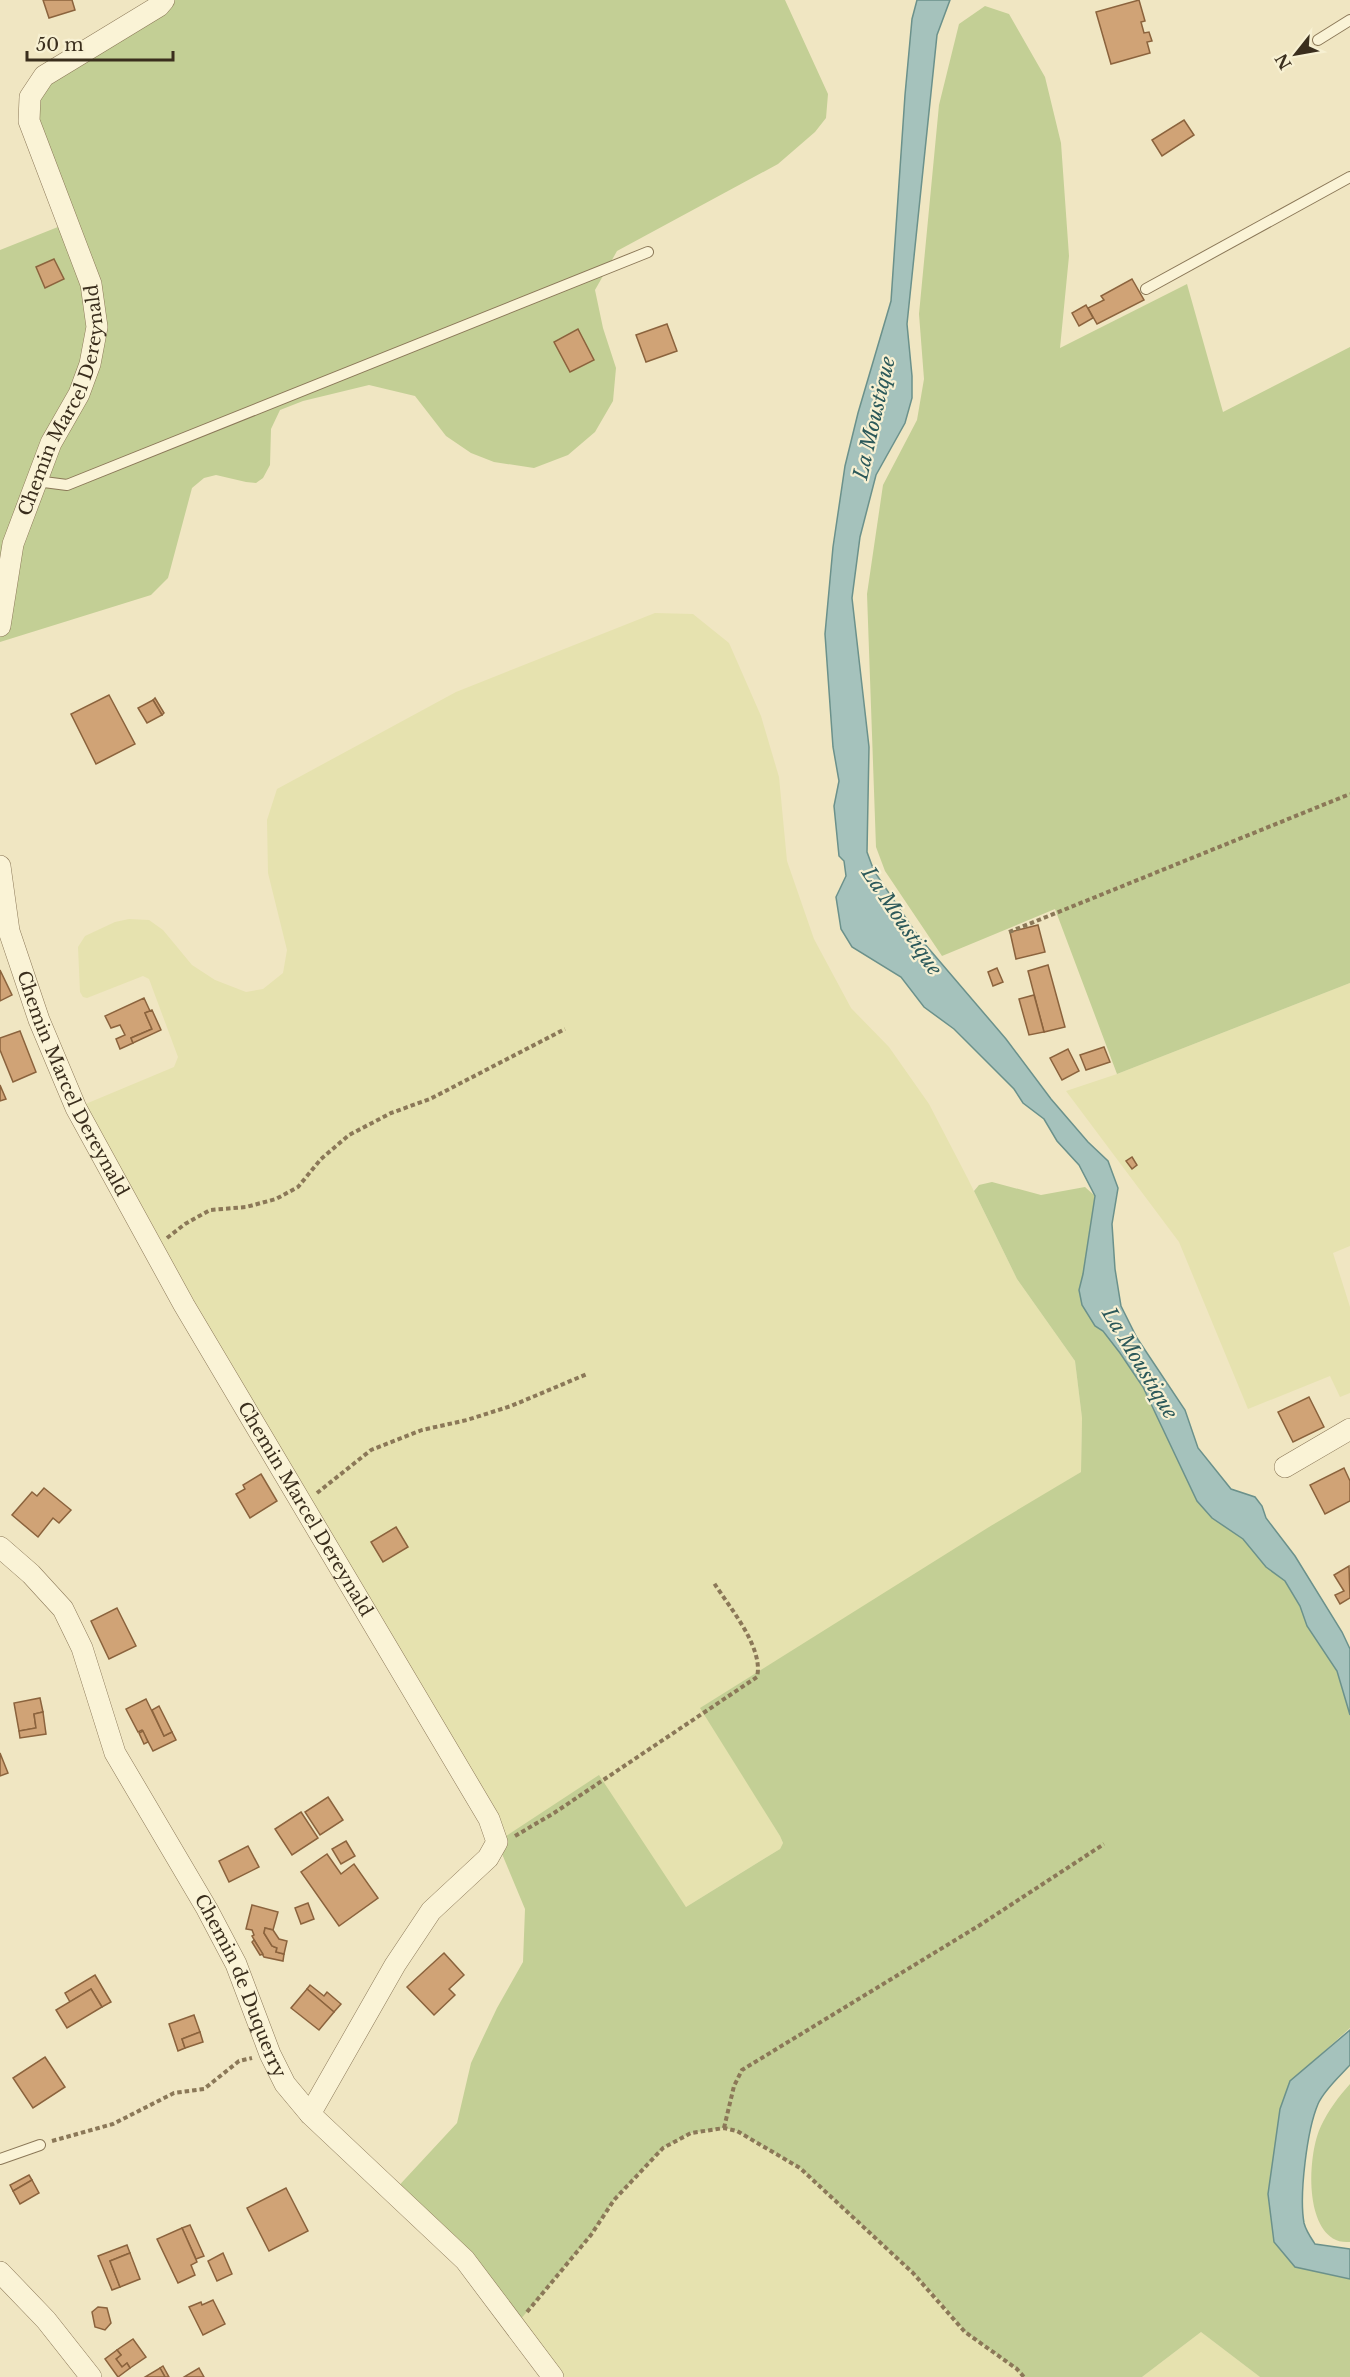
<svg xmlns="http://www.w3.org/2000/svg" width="1350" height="2377" viewBox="0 0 1350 2377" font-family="'Libre Baskerville',serif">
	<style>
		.farmland { fill: #e6e2af }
		.green { fill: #c3cf95 }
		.water { fill: #a5c2bc; stroke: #6b918b; stroke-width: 1.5 }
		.building { fill: #d0a376; stroke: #8b633d; stroke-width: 1.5 }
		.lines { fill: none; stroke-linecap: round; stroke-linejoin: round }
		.lane-casing { stroke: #8b7858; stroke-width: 12 }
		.street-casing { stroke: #8b7858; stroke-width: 22 }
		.path { stroke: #8b7858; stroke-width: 4; stroke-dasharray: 4.5 3; stroke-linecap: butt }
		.lane { stroke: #faf3d6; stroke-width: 10 }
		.street { stroke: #faf3d6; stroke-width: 21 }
		.labels { text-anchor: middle; stroke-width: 4.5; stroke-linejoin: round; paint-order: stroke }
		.street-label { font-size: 18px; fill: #3a2e1d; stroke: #f7f0d2 }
		.water-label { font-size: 20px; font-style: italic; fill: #2c595a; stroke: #f7f0d2 }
	</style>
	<rect width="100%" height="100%" fill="#f0e6c2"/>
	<!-- farmland -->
	<g class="farmland">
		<path d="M655,613L693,614L729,643L761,716L779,777L787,861L814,939L851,1008L889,1047L929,1104L968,1179L1017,1279L1075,1361L1082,1418L1081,1472L701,1708L780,1836L783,1843L780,1849L686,1907L683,1903L497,1842L76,1108L174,1067L178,1057L149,979L143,976L87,998L83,997L80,992L78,947L85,936L115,922L129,919L149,920L163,930L192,965L215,980L246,992L263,989L283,973L287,950L268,873L267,820L277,789L456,692Z"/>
		<path d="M1350,983V1246L1333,1253L1350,1307V1393L1340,1397L1330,1376L1248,1409L1179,1242L1066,1091L1117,1074Z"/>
		<path d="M719,2128L737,2131L800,2168L909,2269L938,2299L965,2332L1017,2369L1024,2377H553L515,2326L614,2200L663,2148L691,2133Z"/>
		<path d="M1201,2332L1260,2377H1142Z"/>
	</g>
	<!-- green -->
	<g class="green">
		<path d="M164,0H785L828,94L826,118L815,132L778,164L617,251L595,290L603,328L616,368L613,401L595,432L568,455L534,468L494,462L471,453L446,436L415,396L369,385L303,401L280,410L271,429L270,465L263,478L256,483L246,482L216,475L204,478L192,488L168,578L151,595L0,642V250L68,223L30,97Z"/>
		<path d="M985,6L1009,14L1045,77L1061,143L1069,256L1060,348L1187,284L1223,412L1350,347V983L1117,1074L1055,909L942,956L885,871L876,847L867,594L883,485L917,420L924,379L919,314L939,105L959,24Z"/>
		<path d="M992,1182L1041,1195L1085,1187L1095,1196L1083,1274L1079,1290L1082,1305L1095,1326L1103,1331L1120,1353L1143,1387L1197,1501L1212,1518L1243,1539L1266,1567L1285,1581L1300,1606L1307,1626L1337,1671L1350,1715V2028L1290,2082L1280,2109L1276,2148L1295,2267L1350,2279V2377H1260L1201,2332L1142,2377H1024L1017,2369L965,2332L938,2299L909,2269L800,2168L737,2131L724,2128L691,2133L663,2148L614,2200L591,2235L515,2326L393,2192L457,2123L471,2063L497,2008L523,1962L525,1909L497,1842L599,1775L686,1907L780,1849L783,1843L780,1836L700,1708L989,1527L1081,1472L1082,1418L1075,1361L1017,1279L974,1191L979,1185Z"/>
		<path d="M1350,2084V2242C1346,2242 1340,2242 1336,2240C1304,2225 1308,2153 1321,2126C1328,2111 1339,2096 1350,2084Z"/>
	</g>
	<!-- water -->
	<g class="water">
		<path d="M917,0H950L937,35L907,324L912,376V398L905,423L876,475L860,537L852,598L869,747L867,852L874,871L918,936L1006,1039L1051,1099L1088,1142L1108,1161L1118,1188L1112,1224L1115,1269L1121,1306L1137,1338L1185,1410L1198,1448L1231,1489L1255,1497L1262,1506L1266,1518L1295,1556L1342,1632L1350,1649V1715L1337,1671L1307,1626L1300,1606L1285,1581L1266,1567L1243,1539L1212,1518L1197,1501L1143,1387L1120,1353L1103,1331L1095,1326L1082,1305L1079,1290L1083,1274L1095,1196L1079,1165L1057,1141L1044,1119L1023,1103L1014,1089L954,1029L924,1007L901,977L852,947L841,929L836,897L846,876L844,861L839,856L834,806L839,781L833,747L825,634L833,547L845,466L858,413L891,301L905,95L912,19Z"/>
		<path d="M1350,2030V2065C1340,2076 1324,2090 1318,2104C1307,2130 1299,2195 1304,2223C1306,2231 1311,2238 1315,2244L1350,2249V2279L1295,2267L1274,2242L1268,2194L1280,2109L1290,2081Z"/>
	</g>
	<!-- building -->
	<g class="building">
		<path d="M43,0H72L75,10L49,18Z"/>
		<path d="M1139,0L1145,21L1141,22L1144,33L1149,32L1152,41L1147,42L1150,53L1111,64L1096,12Z"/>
		<path d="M1184,120L1194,135L1162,156L1152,140Z"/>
		<path d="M54,259L64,279L45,288L36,267Z"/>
		<path d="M1132,279L1144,300L1097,324L1088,308L1104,300L1101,296Z"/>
		<path d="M1086,305L1093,318L1079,326L1072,313Z"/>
		<path d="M667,324L677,351L646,362L636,335Z"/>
		<path d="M578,329L594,360L570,372L554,342Z"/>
		<path d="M109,695L135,744L96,764L71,714Z"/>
		<path d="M155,698L164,713L162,715L153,700Z"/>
		<path d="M153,700L162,715L147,723L138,708Z"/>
		<path d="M1038,925L1045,952L1016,959L1010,932Z"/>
		<path d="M1048,965L1065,1027L1044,1032L1028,971Z"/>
		<path d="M997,968L1003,982L993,986L988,972Z"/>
		<path d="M0,970L12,995L0,1001Z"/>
		<path d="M1034,995L1044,1032L1029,1035L1019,999Z"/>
		<path d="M144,998L150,1011L145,1013L152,1029L131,1038L133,1043L120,1049L116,1039L125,1035L120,1025L111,1028L105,1016Z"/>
		<path d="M152,1010L161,1030L133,1043L131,1038L152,1029L145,1013Z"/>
		<path d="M20,1031L36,1072L13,1082L0,1050V1038Z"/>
		<path d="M1104,1047L1110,1062L1086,1070L1080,1055Z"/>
		<path d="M1068,1049L1079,1071L1062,1080L1050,1058Z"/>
		<path d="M0,1085L6,1099L0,1101Z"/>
		<path d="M1132,1157L1137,1165L1132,1169L1126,1161Z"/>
		<path d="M1309,1397L1324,1427L1293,1442L1278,1412Z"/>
		<path d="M1344,1468L1350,1481V1501L1325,1514L1310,1485Z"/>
		<path d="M261,1474L277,1501L250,1518L236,1494L245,1489L243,1485Z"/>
		<path d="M44,1488L71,1510L59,1523L53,1518L38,1537L12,1515L32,1492L37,1496Z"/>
		<path d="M396,1527L408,1547L383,1562L371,1542Z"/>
		<path d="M1349,1566L1350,1598L1340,1604L1335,1595L1344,1591L1334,1575Z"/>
		<path d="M117,1608L136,1646L109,1659L91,1621Z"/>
		<path d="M40,1698L43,1712L34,1714L36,1728L19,1731L14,1703Z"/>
		<path d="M146,1699L164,1736L172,1732L176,1740L153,1751L142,1730L138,1732L126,1709Z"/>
		<path d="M159,1706L172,1732L164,1736L152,1710Z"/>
		<path d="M43,1712L46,1734L20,1738L19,1731L36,1728L34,1714Z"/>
		<path d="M143,1731L148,1742L144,1744L139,1733Z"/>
		<path d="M0,1753L8,1773L0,1776Z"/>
		<path d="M328,1797L343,1820L320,1835L305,1812Z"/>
		<path d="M301,1812L318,1838L292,1855L275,1829Z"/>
		<path d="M346,1841L355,1856L341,1864L332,1849Z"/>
		<path d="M248,1846L259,1867L229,1882L219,1861Z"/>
		<path d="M327,1854L341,1874L354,1864L378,1898L339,1926L301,1872Z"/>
		<path d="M308,1903L314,1919L301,1924L295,1908Z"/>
		<path d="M252,1905L278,1912L273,1930L265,1928L264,1933L272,1946L277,1948L276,1952L284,1954L283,1961L264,1957L252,1936L254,1935L252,1930L246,1929Z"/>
		<path d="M265,1928L273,1930L279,1939L287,1941L284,1954L276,1952L277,1948L272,1946L264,1933Z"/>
		<path d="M254,1940L263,1954L260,1955L252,1942Z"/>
		<path d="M444,1953L464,1975L449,1989L455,1995L434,2015L407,1987Z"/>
		<path d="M95,1975L111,2002L102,2007L91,1989L70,2002L65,1993Z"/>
		<path d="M310,1985L324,1996L327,1992L341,2004L334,2012L307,1989Z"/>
		<path d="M91,1989L102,2007L67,2028L56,2010Z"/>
		<path d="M307,1989L334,2012L319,2030L291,2008Z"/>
		<path d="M194,2015L200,2032L182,2039L185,2048L178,2051L169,2024Z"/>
		<path d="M200,2032L203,2042L185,2048L182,2039Z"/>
		<path d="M45,2057L65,2087L33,2108L13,2078Z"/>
		<path d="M29,2175L32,2180L13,2191L10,2185Z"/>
		<path d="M32,2180L39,2193L20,2204L13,2191Z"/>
		<path d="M286,2188L308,2231L269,2251L247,2208Z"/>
		<path d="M190,2225L204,2256L196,2259L182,2228Z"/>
		<path d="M182,2228L197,2262L191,2265L195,2275L178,2283L157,2239Z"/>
		<path d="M127,2245L130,2253L110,2261L120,2287L112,2290L98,2256Z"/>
		<path d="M130,2253L140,2279L120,2287L110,2261Z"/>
		<path d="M223,2253L232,2274L217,2281L208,2261Z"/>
		<path d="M213,2300L225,2324L203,2335L189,2307L201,2302L202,2305Z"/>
		<path d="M98,2307L107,2308L111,2323L105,2330L95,2327L92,2312Z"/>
		<path d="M133,2339L146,2357L130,2368L127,2363L122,2367L116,2359L121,2355L117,2350Z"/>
		<path d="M117,2350L121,2355L116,2359L122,2367L127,2363L130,2368L118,2377L105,2359Z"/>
		<path d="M163,2366L169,2377H165L160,2368Z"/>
		<path d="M160,2368L165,2377H145Z"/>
		<path d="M199,2368L204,2377H184Z"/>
	</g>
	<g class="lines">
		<!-- lane casing -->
		<g class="lane-casing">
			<g id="lane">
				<path d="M1318,40L1350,20"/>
				<path d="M1146,289L1350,177"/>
				<path d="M36,481L67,485L648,252"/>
				<path d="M0,2159L40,2145"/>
			</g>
		</g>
		<!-- street casing -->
		<g class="street-casing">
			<g id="street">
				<path id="s1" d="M0,626L13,544L51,443L79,394L90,364L97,327L91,284L29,121L30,97L44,76L159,6L164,0"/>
				<path id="s2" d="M0,866L9,931L39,1020L76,1108L184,1305L489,1819L497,1842L488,1858L431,1911L395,1965L310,2114"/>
				<path d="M1285,1467L1350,1429"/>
				<path id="s3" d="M0,1547L31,1574L63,1609L82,1648L115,1753L207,1909L236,1964L270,2054L285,2084L310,2114L465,2260L553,2377"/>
				<path d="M0,2272L46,2320L91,2377"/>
			</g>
		</g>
		<!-- path -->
		<g class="path">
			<path d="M1009,932L1350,794"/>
			<path d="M167,1238L185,1224L210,1210L246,1207L276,1199L298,1187L321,1159L349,1135L391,1113L430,1099L565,1029"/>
			<path d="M317,1493L371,1450L422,1430L467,1420L511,1406L587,1374"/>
			<path d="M515,1836L554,1813L757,1677C764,1648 730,1608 714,1583"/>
			<path d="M724,2128L734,2086L742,2070L980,1925L1104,1844"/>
			<path d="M52,2141L113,2124L174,2093L204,2089L239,2061L252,2058"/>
			<path d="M527,2312L591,2235L614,2200L663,2148L691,2133L724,2128L737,2131L800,2168L913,2273L965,2332L1017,2369L1024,2377"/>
		</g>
		<!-- lane -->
		<use href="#lane" class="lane"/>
		<!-- street -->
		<use href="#street" class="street"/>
	</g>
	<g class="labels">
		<!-- street labels -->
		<g class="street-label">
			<text dy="6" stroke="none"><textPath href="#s1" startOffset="237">Chemin Marcel Dereynald</textPath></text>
			<text dy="6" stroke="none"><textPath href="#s2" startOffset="231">Chemin Marcel Dereynald</textPath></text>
			<text dy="6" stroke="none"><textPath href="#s2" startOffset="717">Chemin Marcel Dereynald</textPath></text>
			<text dy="6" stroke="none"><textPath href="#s3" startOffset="507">Chemin de Duquerry</textPath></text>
		</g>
		<!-- water labels -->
		<g class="water-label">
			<text transform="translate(874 418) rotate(-77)" y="7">La Moustique</text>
			<text transform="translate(902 921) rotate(56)" y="7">La Moustique</text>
			<text transform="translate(1140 1363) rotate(59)" y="7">La Moustique</text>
		</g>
	</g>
	<!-- north arrow -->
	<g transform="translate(1296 54) rotate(239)" stroke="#f7f0d2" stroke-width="4.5" paint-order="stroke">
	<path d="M0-4.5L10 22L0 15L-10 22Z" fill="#3a2e1d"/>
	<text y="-9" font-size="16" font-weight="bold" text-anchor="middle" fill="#3a2e1d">N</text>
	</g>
	<!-- scale -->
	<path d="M27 51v9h146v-9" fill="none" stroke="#3a2e1d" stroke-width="3"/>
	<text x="36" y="51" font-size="18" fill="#3a2e1d" stroke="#f7f0d2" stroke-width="4.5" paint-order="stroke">50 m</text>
</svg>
